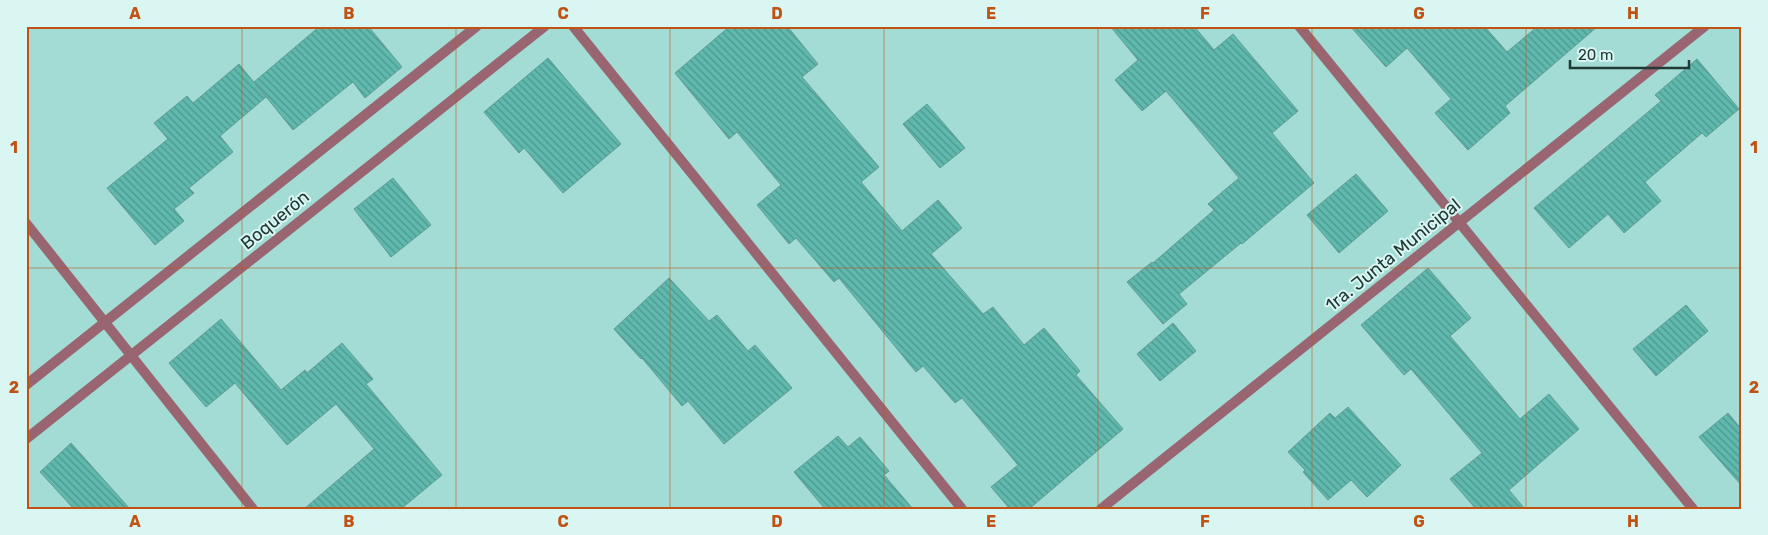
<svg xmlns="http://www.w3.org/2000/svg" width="1768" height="535" viewBox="0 0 1768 535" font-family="Rubik,sans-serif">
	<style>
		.building { fill: url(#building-back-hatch); stroke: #639c94 }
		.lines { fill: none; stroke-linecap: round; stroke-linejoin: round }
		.street { stroke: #986570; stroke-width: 10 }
		.grid { fill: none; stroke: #c05314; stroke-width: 1; stroke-opacity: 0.55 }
		.labels { text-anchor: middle; stroke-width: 4; stroke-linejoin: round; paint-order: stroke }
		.street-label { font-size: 18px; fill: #213936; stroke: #daf6f2 }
		.neatline { fill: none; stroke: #c05314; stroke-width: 2 }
		.grid-label { font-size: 16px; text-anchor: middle; font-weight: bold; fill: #c05314 }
	</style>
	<defs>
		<pattern id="building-back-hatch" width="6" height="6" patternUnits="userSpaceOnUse" patternTransform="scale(1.25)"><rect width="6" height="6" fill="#5fb9ae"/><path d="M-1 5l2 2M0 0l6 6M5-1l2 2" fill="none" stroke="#4e978e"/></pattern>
	</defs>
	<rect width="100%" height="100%" fill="#a2dcd4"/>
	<!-- building -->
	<g class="building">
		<path d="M320,26H368L402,67L365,98L353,82L293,130L254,82Z"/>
		<path d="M730,26H787L818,64L802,77L879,167L861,182L902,231L938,200L962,228L931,254L983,314L993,307L1024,345L1044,328L1080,371L1076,375L1123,429L1029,509H1010L991,487L1018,465L962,398L955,403L923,366L916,372L839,278L834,282L796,238L789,244L757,205L781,185L737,132L729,139L675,73Z"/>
		<path d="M1110,26H1194L1214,50L1233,34L1298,111L1272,133L1314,183L1242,244L1241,243L1179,294L1187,304L1163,324L1127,282L1152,262L1153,263L1214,210L1208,204L1239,178L1166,91L1142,111L1115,80L1138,60Z"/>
		<path d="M1350,26H1484L1507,52L1538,26H1598L1505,106L1510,113L1468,150L1435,113L1451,99L1407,48L1386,67Z"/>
		<path d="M548,58L621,144L563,193L524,148L519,153L484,112Z"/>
		<path d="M1697,59L1739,109L1706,137L1702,133L1645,182L1661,201L1624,233L1608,214L1569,248L1534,208L1661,101L1655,95Z"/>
		<path d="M239,64L266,97L220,136L233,152L189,188L194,193L174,209L184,221L155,245L107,188L168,139L154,123L187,96L193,103Z"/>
		<path d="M927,104L965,148L940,168L903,124Z"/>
		<path d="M1356,174L1388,211L1339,253L1307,215Z"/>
		<path d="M393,178L431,225L391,257L354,209Z"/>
		<path d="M1428,268L1471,318L1450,336L1520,419L1549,394L1579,429L1509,490L1525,509H1476L1450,479L1482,453L1411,369L1404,375L1361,325Z"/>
		<path d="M669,278L709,321L717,315L748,351L755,345L792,388L724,444L688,401L682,406L642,358L641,359L614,329Z"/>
		<path d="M1686,305L1708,331L1656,376L1633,349Z"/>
		<path d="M221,319L281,390L305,370L307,373L342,343L373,379L366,384L442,475L401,509H304L374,449L336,404L287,445L235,383L206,407L169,363Z"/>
		<path d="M1173,323L1196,351L1160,381L1137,354Z"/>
		<path d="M1348,407L1401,465L1367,497L1351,480L1328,500L1303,472L1305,470L1288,452L1330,413L1335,418Z"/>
		<path d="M1728,413L1742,430V486L1699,437Z"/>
		<path d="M838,436L848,447L860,437L889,471L884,475L913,509H825L794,472Z"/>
		<path d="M71,443L130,509H74L40,472Z"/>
	</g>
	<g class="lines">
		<!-- street -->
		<g class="street">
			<path d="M573,26L962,509"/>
			<path d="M1299,26L1693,509"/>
			<path d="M26,223L253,509"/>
			<path d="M26,385L477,26"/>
			<path d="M26,439L545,26"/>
			<path d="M1101,509L1705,26"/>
		</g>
	</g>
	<!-- grid -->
	<path class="grid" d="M242,26V509M456,26V509M670,26V509M884,26V509M1098,26V509M1312,26V509M1526,26V509M26,268H1742"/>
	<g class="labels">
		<!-- street labels -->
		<g class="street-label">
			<text transform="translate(275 220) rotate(-39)" y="6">Boquerón</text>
			<text transform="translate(1393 255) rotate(-39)" y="6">1ra. Junta Municipal</text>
		</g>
	</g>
	<!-- border -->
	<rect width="1768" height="535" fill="none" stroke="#daf6f2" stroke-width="55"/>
	<!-- scale -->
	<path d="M1570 60v8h119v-8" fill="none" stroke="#213936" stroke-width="2.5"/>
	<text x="1578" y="60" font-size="15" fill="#213936" stroke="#daf6f2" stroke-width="4" paint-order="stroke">20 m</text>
	<rect x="28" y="28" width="1712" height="480" class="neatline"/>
	<g class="grid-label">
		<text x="135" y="19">A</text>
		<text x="349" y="19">B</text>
		<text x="563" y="19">C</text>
		<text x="777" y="19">D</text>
		<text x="991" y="19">E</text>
		<text x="1205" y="19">F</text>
		<text x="1419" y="19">G</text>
		<text x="1633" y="19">H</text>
		<text x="14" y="153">1</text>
		<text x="1754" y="153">1</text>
		<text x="14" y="393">2</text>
		<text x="1754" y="393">2</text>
		<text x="135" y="527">A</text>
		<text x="349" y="527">B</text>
		<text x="563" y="527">C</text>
		<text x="777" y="527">D</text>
		<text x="991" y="527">E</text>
		<text x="1205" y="527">F</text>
		<text x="1419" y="527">G</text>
		<text x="1633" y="527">H</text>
	</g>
</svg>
